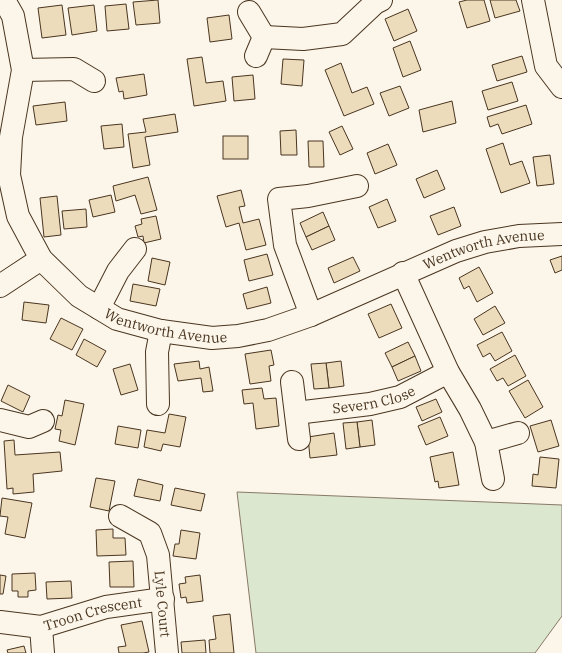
<svg xmlns="http://www.w3.org/2000/svg" width="562" height="653" viewBox="0 0 562 653" font-family="'IBM Plex Serif',serif">
	<style>
		.green { fill: #dce7d0; stroke: #887966 }
		.building { fill: #ecdcbc; stroke: #4a3520 }
		.lines { fill: none; stroke-linecap: round; stroke-linejoin: round }
		.minor-casing { stroke: #4a3520; stroke-width: 24 }
		.minor { stroke: #fbf6e9; stroke-width: 22 }
		.labels { text-anchor: middle; stroke-width: 3; stroke-linejoin: round; paint-order: stroke }
		.street-label { font-size: 14px; fill: #4a3520; stroke: #fbf6e9 }
	</style>
	<rect width="100%" height="100%" fill="#fbf6e9"/>
	<!-- green -->
	<path class="green" d="M237,492L562,505V616L535,653H256Z"/>
	<!-- building -->
	<g class="building">
		<path d="M158,0L160,23L136,25L133,2Z"/>
		<path d="M467,0H484L490,21L467,28L459,2Z"/>
		<path d="M490,0H516L520,11L495,18Z"/>
		<path d="M126,4L129,29L107,31L105,6Z"/>
		<path d="M62,5L66,35L42,38L38,8Z"/>
		<path d="M94,5L97,31L72,35L68,8Z"/>
		<path d="M408,9L417,31L394,41L385,19Z"/>
		<path d="M229,15L232,39L210,42L207,18Z"/>
		<path d="M410,41L421,70L403,77L393,48Z"/>
		<path d="M522,56L527,72L497,81L492,65Z"/>
		<path d="M202,57L206,83L223,81L226,101L194,106L187,59Z"/>
		<path d="M283,59L304,60L302,86L281,84Z"/>
		<path d="M341,63L352,93L367,87L374,104L344,116L325,70Z"/>
		<path d="M144,74L147,95L124,99L123,91L119,92L116,78Z"/>
		<path d="M253,75L255,99L234,101L232,77Z"/>
		<path d="M512,82L518,101L488,110L482,91Z"/>
		<path d="M400,86L409,108L389,116L380,93Z"/>
		<path d="M452,101L456,123L423,132L419,110Z"/>
		<path d="M65,102L67,121L36,125L33,106Z"/>
		<path d="M526,105L532,124L502,134L498,124L490,127L487,117Z"/>
		<path d="M175,114L178,132L145,137L150,165L133,168L128,134L146,132L143,119Z"/>
		<path d="M122,124L124,147L104,149L101,126Z"/>
		<path d="M342,126L353,149L340,155L329,132Z"/>
		<path d="M296,130L297,155H281L280,131Z"/>
		<rect x="223" y="136" width="25" height="23"/>
		<path d="M308,141H323L324,167H309Z"/>
		<path d="M503,143L510,165L522,161L530,183L501,193L486,149Z"/>
		<path d="M388,144L397,165L375,174L367,153Z"/>
		<path d="M550,155L554,184L537,186L533,157Z"/>
		<path d="M437,170L445,189L424,198L416,179Z"/>
		<path d="M148,177L157,210L141,214L135,195L116,201L113,186Z"/>
		<path d="M241,190L245,206L239,207L243,223L259,219L266,245L246,250L239,223L226,227L217,196Z"/>
		<path d="M111,195L115,212L93,217L89,200Z"/>
		<path d="M57,196L61,235L44,237L40,198Z"/>
		<path d="M387,199L396,221L378,228L369,207Z"/>
		<path d="M454,207L461,226L438,235L430,216Z"/>
		<path d="M86,209L87,227L64,229L62,211Z"/>
		<path d="M323,212L329,226L306,237L300,223Z"/>
		<path d="M156,216L161,239L144,243L143,236L138,237L135,226L142,224L141,219Z"/>
		<path d="M329,226L335,240L312,250L306,237Z"/>
		<path d="M267,254L273,275L249,281L244,260Z"/>
		<path d="M562,256V270L555,273L550,260Z"/>
		<path d="M353,257L360,271L334,283L328,268Z"/>
		<path d="M152,258L170,262L165,285L148,281Z"/>
		<path d="M479,267L493,293L477,302L469,286L464,289L459,278Z"/>
		<path d="M133,284L160,289L156,306L130,301Z"/>
		<path d="M267,287L271,303L247,309L243,294Z"/>
		<path d="M24,302L49,305L46,323L22,320Z"/>
		<path d="M391,304L402,328L379,338L368,314Z"/>
		<path d="M495,306L505,323L483,335L474,319Z"/>
		<path d="M61,318L83,329L72,350L50,339Z"/>
		<path d="M502,332L512,351L495,361L490,353L483,357L477,345Z"/>
		<path d="M84,339L106,351L97,367L76,355Z"/>
		<path d="M408,342L415,356L392,367L385,353Z"/>
		<path d="M271,350L274,365L269,366L271,381L250,384L245,354Z"/>
		<path d="M515,355L526,376L508,386L503,378L497,381L490,369Z"/>
		<path d="M415,356L421,371L398,381L392,367Z"/>
		<path d="M199,361L200,369L209,367L213,391L203,392L201,378L178,381L174,364Z"/>
		<path d="M341,361L344,386L329,388L326,363Z"/>
		<path d="M326,363L329,388L314,389L311,364Z"/>
		<path d="M130,364L138,390L121,395L113,369Z"/>
		<path d="M528,380L543,407L525,418L509,391Z"/>
		<path d="M8,385L30,396L23,412L1,401Z"/>
		<path d="M262,388L264,399L276,398L279,426L256,429L253,403L244,404L242,390Z"/>
		<path d="M436,399L442,412L422,421L416,407Z"/>
		<path d="M65,400L84,404L75,445L59,441L61,430L55,429L58,415L62,416Z"/>
		<path d="M169,414L186,417L180,447L163,444L161,451L144,447L147,430L165,433Z"/>
		<path d="M440,417L448,436L426,445L418,426Z"/>
		<path d="M372,420L375,445L360,447L357,422Z"/>
		<path d="M551,420L559,446L538,452L530,426Z"/>
		<path d="M357,422L360,447L346,449L343,423Z"/>
		<path d="M118,426L141,430L138,448L115,444Z"/>
		<path d="M334,433L337,455L310,458L308,437Z"/>
		<path d="M14,440L15,455L60,452L62,471L33,474L34,492L13,494V488L7,489L4,441Z"/>
		<path d="M453,452L459,485L439,488L438,481L435,482L430,457Z"/>
		<path d="M540,457L559,459L556,488L532,486L533,474L538,475Z"/>
		<path d="M96,478L115,481L109,511L90,507Z"/>
		<path d="M138,479L163,485L160,501L134,496Z"/>
		<path d="M175,488L205,494L201,511L171,505Z"/>
		<path d="M2,498L32,503L25,538L5,534L8,517L0,516Z"/>
		<path d="M113,529V538H125L126,555L97,556L96,530Z"/>
		<path d="M181,530L200,533L196,559L173,556L175,544H179Z"/>
		<path d="M133,561L134,587H110L109,562Z"/>
		<path d="M35,573L36,590L28,591V597H18V591H12V574Z"/>
		<path d="M0,575L6,576L3,594H0Z"/>
		<path d="M200,575L203,601L187,603L186,597L181,598L179,584L186,583L185,577Z"/>
		<path d="M71,581L72,598L47,599L46,582Z"/>
		<path d="M230,614L234,653H210L209,640L216,639L213,616Z"/>
		<path d="M142,621L149,652L143,653H119L118,647L126,646L121,625Z"/>
		<path d="M205,640L206,653H182L181,642Z"/>
		<path d="M24,646L26,653H8L7,650Z"/>
	</g>
	<g class="lines">
		<!-- minor casing -->
		<g class="minor-casing">
			<g id="minor">
				<path id="s1" d="M4,0L13,16L23,70L11,137L9,175L18,216L41,259L79,296L117,319L161,331L212,338L238,336L268,330L311,315L456,251L485,242L519,236L562,234"/>
				<path d="M533,0L546,66L562,87"/>
				<path d="M249,12L264,37L256,56"/>
				<path d="M264,37L303,39L342,34L375,3L381,0"/>
				<path d="M23,70L74,69L94,81"/>
				<path d="M403,273L448,372L470,409L486,442L493,479"/>
				<path d="M0,286L41,259"/>
				<path d="M99,308L118,271L135,249"/>
				<path d="M311,315L285,245L279,199L308,196L357,186"/>
				<path d="M292,382L299,439"/>
				<path d="M158,404L157,352L161,331"/>
				<path id="s2" d="M296,413L370,404L400,397L448,372"/>
				<path d="M0,420L29,427L43,421"/>
				<path d="M486,442L518,433"/>
				<path id="s3" d="M120,516L150,533L158,555L167,653"/>
				<path id="s4" d="M0,622L41,627L106,607L163,599"/>
				<path d="M41,627L43,653"/>
			</g>
		</g>
		<!-- minor -->
		<use href="#minor" class="minor"/>
	</g>
	<g class="labels">
		<!-- street labels -->
		<g class="street-label">
			<text dy="5" stroke="none"><textPath href="#s1" startOffset="753">Wentworth Avenue</textPath></text>
			<text dy="5" stroke="none"><textPath href="#s1" startOffset="417">Wentworth Avenue</textPath></text>
			<text dy="5" stroke="none"><textPath href="#s2" startOffset="79">Severn Close</textPath></text>
			<text dy="5" stroke="none"><textPath href="#s3" startOffset="107">Lyle Court</textPath></text>
			<text dy="5" stroke="none"><textPath href="#s4" startOffset="95">Troon Crescent</textPath></text>
		</g>
	</g>
</svg>
